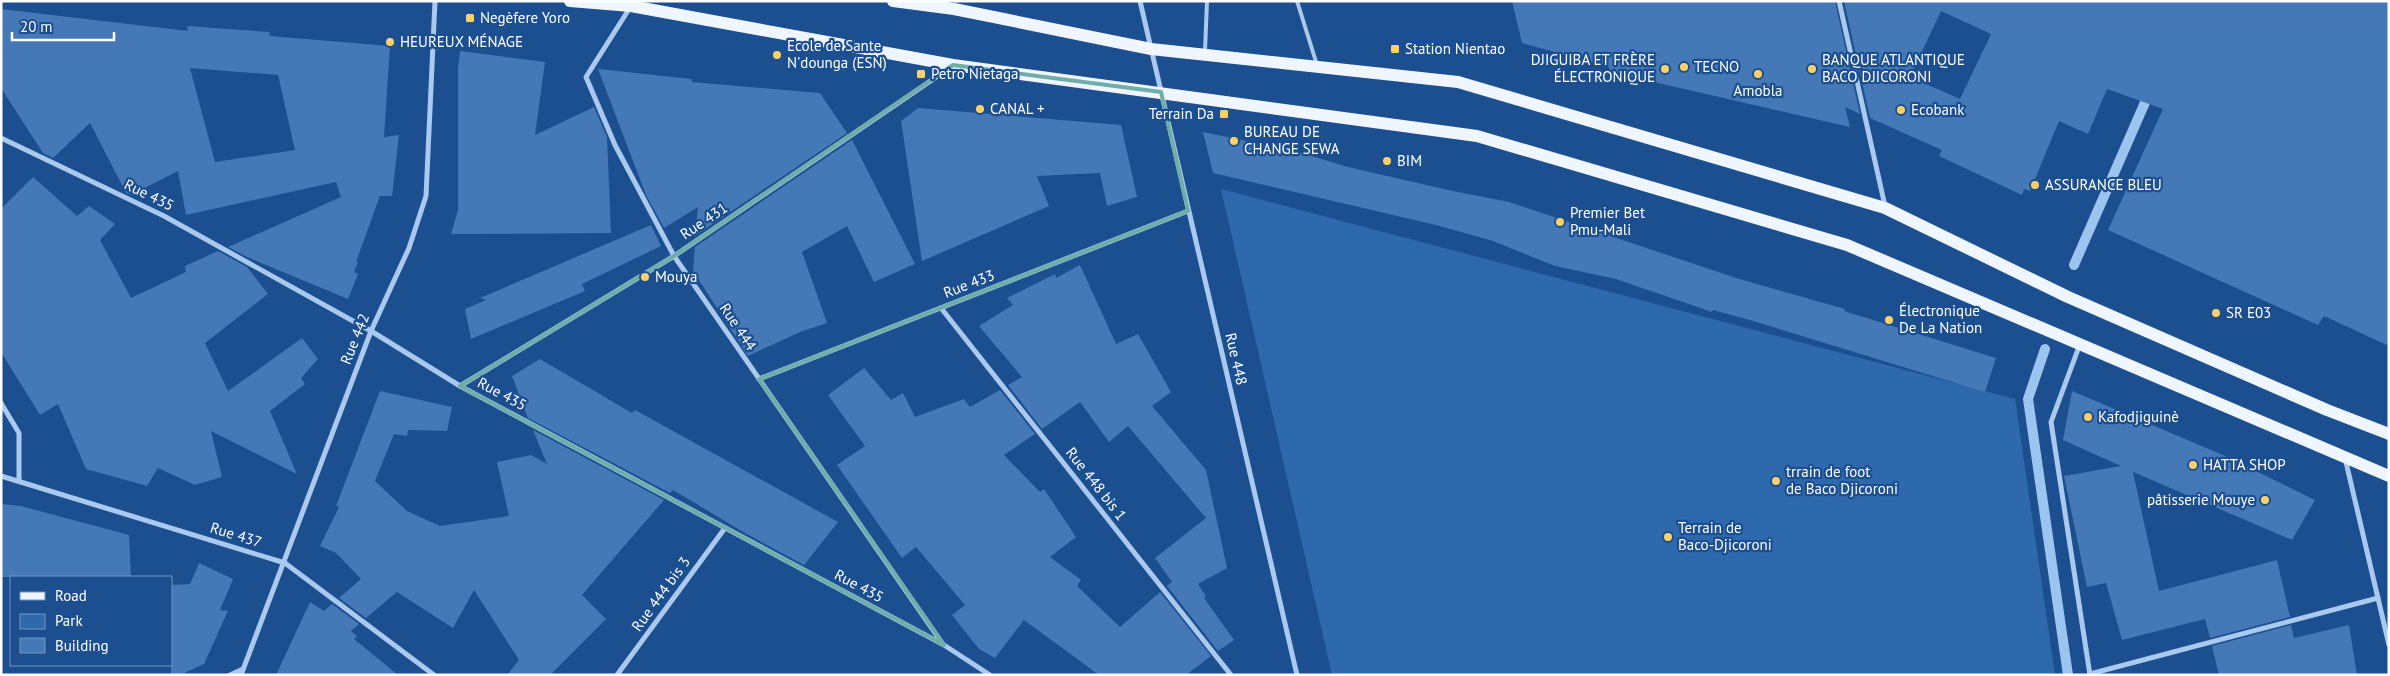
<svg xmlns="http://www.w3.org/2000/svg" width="2390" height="676" viewBox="0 0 2390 676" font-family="'PT Sans',sans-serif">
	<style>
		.green { fill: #2e69ad }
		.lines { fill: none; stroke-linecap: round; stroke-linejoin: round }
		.stream { stroke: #9cc4f0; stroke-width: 10 }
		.building { fill: #4478b7; fill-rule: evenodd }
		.lane { stroke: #a9c9ee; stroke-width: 4 }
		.street { stroke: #a9c9ee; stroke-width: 5 }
		.primary { stroke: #f0f6ff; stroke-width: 12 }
		.marked { fill: none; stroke: #6fada8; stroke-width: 4; stroke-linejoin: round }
		.poi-dot { fill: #ffd166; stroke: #1b4f8f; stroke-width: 2 }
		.labels { text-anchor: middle; stroke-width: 4.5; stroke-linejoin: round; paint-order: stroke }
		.poi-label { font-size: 15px; fill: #fff; stroke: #1b4f8f; text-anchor: start }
		.street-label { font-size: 15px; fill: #fff; stroke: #1b4f8f }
	</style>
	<rect width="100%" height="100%" fill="#1b4f8f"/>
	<!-- green -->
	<path class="green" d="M1221,189L2015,399L2055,675H1332Z"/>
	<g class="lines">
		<!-- stream -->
		<g class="stream">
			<path d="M2074,265L2150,91"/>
			<path d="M2045,349L2028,399L2068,675"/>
		</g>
	</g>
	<!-- building -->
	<g class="building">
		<path d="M1512,1H1835L1860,114L1845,107L1850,127L1610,72L1609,67L1522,43Z"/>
		<path d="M1844,1H2389V346L2324,316L2318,325L2108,230L2163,109L2107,89L2088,134L2059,121L2030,191L2024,189L2022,195L1939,156L1942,150L1870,118ZM1941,11L1991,34L1960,99L1910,77Z"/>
		<path d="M1,9L188,31L187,26L269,32L270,36L390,46L384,137L399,135L392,196H380L356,262H358L354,272L358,274L348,299L247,257L228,247L341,197L336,182L186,215L178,171L131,195L126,193L90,123L53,158L43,153L1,88ZM190,68L278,75L295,150L215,162Z"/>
		<path d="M460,51L545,62L535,135L594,107L607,137L611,233L451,234L458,210V68Z"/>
		<path d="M598,69L692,79V82L820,93L847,133L695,236L698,207L664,228L646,195Z"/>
		<path d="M918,108L1121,125L1137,197L1107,206L1100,173L1037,176L1049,206L922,261L901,121Z"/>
		<path d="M1203,132L1295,151L1348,167L1448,190L1509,202L1736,278L1845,309L1844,311L1996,358L1985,392L1753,321L1713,310L1712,312L1616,279L1555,266L1493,241L1436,225L1213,173Z"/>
		<path d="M852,140L915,264L874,282L847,226L802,252L827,323L800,332L748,356L693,271L695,247Z"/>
		<path d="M33,177L77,216L89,206L115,224L100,240L131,298L186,272L185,266L218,251L247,267L268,294L205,343L228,391L302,338L318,359L301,378L305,384L270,411L297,474L211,431L222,477L195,485L158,468L147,486L86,469L58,404L40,415L1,352V209Z"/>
		<path d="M651,225L661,246L582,284L585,291L471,339L465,309L486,300L480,298Z"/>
		<path d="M1080,265L1116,344L1138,334L1171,392L1152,406L1206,470L1227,568L1198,584L1206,596L1204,598L1234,640L1218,651L1167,586L1172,582L1155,558L1206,518L1128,426L1109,442L1080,402L1042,429L1008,385L1022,377L979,326L1013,305L1007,298L1055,274L1056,278Z"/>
		<path d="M540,359L632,413L635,410L838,522L804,565L745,533L673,490L670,493L528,418L512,376Z"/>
		<path d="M864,368L891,400L903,393L915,417L964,399L970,407L1000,390L1035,434L1004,455L1040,492L1044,489L1076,537L1050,557L1081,580L1077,586L1120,627L1160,592L1211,656L1186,675H1099L1024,620L995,658L979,649L952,615L965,605L916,547L902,558L837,465L865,446L828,395Z"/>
		<path d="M380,391L452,407L447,431L408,430L407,436L394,434L375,481L407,511L440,526L509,516L497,462L531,455L547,464L533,430L664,500L582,595L606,619L550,675H507L519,660L474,590L453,628L397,592L366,618L339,598L361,579L336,553L320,546L339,507L336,506Z"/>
		<path d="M2072,391L2223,455L2315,500L2292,540L2133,472L2159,591L2277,560L2290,617L2210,638L2205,619L2122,640L2106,583L2087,587L2064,476L2121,466L2063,440Z"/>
		<path d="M1,504L21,506L129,535L131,577H1Z"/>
		<path d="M199,563L233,579L220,610L228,611L204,664L180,675H171V585L190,584Z"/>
		<path d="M310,602L324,611L332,604L359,624L351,631L357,636L354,639L398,675H276Z"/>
		<path d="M2291,625L2294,638L2349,625L2357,675H2219L2212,646Z"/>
	</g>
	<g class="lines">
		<!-- lane -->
		<g class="lane">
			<path d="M1297,1L1317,65"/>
			<path d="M1205,51L1207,1"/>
		</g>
		<!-- street -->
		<g class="street">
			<path d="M1140,1L1297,675"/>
			<path d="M1839,1L1885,206"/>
			<path d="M631,6L586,77L615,145L674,256L942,643"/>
			<path d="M1,138L164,216L371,331L460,386L944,645L990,675"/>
			<path d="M941,308L1231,675"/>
			<path d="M2080,344L2051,422L2090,675"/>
			<path d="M759,379L1188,211"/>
			<path d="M460,386L674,256L951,67"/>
			<path d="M1,403L19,433V481"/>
			<path d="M2345,458L2389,645"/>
			<path d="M1,476L285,563L434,675"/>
			<path d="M2090,674L2378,598"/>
			<path d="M230,675L243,669"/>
			<path d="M241,675L371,331L409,248L426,196L435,1"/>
			<path d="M617,675L725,528"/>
		</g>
		<!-- primary -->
		<g class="primary">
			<path d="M570,1L631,6L953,65L1477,136L1847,245L2389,476"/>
			<path d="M893,1L954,9L1151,49L1458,82L1885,208L2068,297L2327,410L2389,434"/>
		</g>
	</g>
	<!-- marked area -->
	<path class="marked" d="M953,65L1161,92L1188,211L759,379L944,645L460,386L674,256Z"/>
	<!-- markers -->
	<g class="poi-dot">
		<rect x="465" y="13" width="10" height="10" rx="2.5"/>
		<circle cx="390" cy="42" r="5"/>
		<rect x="1390" y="44" width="10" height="10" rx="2.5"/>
		<circle cx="777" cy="55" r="5"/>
		<circle cx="1684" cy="67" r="5"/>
		<circle cx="1665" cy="69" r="5"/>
		<circle cx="1812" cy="69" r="5"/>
		<rect x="916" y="69" width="10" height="10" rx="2.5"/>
		<circle cx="1758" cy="74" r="5"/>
		<circle cx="980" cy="109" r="5"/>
		<circle cx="1901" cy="110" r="5"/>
		<rect x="1219" y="109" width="10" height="10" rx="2.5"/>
		<circle cx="1234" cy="141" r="5"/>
		<circle cx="1387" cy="161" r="5"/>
		<circle cx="2035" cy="185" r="5"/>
		<circle cx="1560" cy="222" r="5"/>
		<circle cx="645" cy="277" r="5"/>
		<circle cx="2216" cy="313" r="5"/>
		<circle cx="1889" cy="320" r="5"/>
		<circle cx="2088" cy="417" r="5"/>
		<circle cx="2193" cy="465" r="5"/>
		<circle cx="1776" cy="481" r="5"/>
		<circle cx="2265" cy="500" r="5"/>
		<circle cx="1668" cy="537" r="5"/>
	</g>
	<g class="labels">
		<!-- poi labels -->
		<g class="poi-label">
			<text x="480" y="23">Negèfere Yoro</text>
			<text x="400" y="47">HEUREUX MÉNAGE</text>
			<text x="787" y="51">Ecole de Sante<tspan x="787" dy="17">N'dounga (ESN)</tspan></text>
			<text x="1405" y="54">Station Nientao</text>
			<text x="1655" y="65" text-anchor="end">DJIGUIBA ET FRÈRE<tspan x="1655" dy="17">ÉLECTRONIQUE</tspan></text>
			<text x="1822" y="65">BANQUE ATLANTIQUE<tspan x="1822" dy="17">BACO DJICORONI</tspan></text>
			<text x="1694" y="72">TECNO</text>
			<text x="931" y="79">Petro Nietaga</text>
			<text x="1758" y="96" text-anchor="middle">Amobla</text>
			<text x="990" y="114">CANAL +</text>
			<text x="1911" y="115">Ecobank</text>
			<text x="1214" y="119" text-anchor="end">Terrain Da</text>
			<text x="1244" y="137">BUREAU DE<tspan x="1244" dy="17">CHANGE SEWA</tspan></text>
			<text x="1397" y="166">BIM</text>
			<text x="2045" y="190">ASSURANCE BLEU</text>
			<text x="1570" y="218">Premier Bet<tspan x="1570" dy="17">Pmu-Mali</tspan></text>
			<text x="655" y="282">Mouya</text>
			<text x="1899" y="316">Électronique<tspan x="1899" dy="17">De La Nation</tspan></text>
			<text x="2226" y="318">SR E03</text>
			<text x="2098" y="422">Kafodjiguinè</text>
			<text x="2203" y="470">HATTA SHOP</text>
			<text x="1786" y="477">trrain de foot<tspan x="1786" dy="17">de Baco Djicoroni</tspan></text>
			<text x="2255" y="505" text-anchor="end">pâtisserie Mouye</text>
			<text x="1678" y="533">Terrain de<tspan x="1678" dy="17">Baco-Djicoroni</tspan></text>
		</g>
		<!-- street labels -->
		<g class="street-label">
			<text transform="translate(149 195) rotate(26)" y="5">Rue 435</text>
			<text transform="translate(704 221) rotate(-34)" y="5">Rue 431</text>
			<text transform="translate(969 284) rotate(-21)" y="5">Rue 433</text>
			<text transform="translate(738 327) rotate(56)" y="5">Rue 444</text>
			<text transform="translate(355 339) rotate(-68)" y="5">Rue 442</text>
			<text transform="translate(1236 359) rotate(77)" y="5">Rue 448</text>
			<text transform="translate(502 394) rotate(28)" y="5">Rue 435</text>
			<text transform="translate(1096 484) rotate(52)" y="5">Rue 448 bis 1</text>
			<text transform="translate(236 535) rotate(17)" y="5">Rue 437</text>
			<text transform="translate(859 586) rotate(28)" y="5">Rue 435</text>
			<text transform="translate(661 594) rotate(-54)" y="5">Rue 444 bis 3</text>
		</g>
	</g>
	<!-- border -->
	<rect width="2390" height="676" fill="none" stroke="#ffffff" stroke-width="5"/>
	<!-- legend -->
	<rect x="10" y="576" width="162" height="90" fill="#1b4f8f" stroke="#7695bc"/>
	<rect x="20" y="592" width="25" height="8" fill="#f0f6ff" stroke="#7695bc"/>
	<text x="55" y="601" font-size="15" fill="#ffffff">Road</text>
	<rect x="20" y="614" width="25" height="15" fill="#2e69ad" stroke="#7695bc"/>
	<text x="55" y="626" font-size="15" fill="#ffffff">Park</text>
	<rect x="20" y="638" width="25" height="15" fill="#4478b7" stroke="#7695bc"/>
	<text x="55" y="651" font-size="15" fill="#ffffff">Building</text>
	<!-- scale -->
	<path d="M12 32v8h102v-8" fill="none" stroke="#ffffff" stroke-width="2.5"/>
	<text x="20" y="32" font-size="15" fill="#ffffff" stroke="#1b4f8f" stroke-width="4" paint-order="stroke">20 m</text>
</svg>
